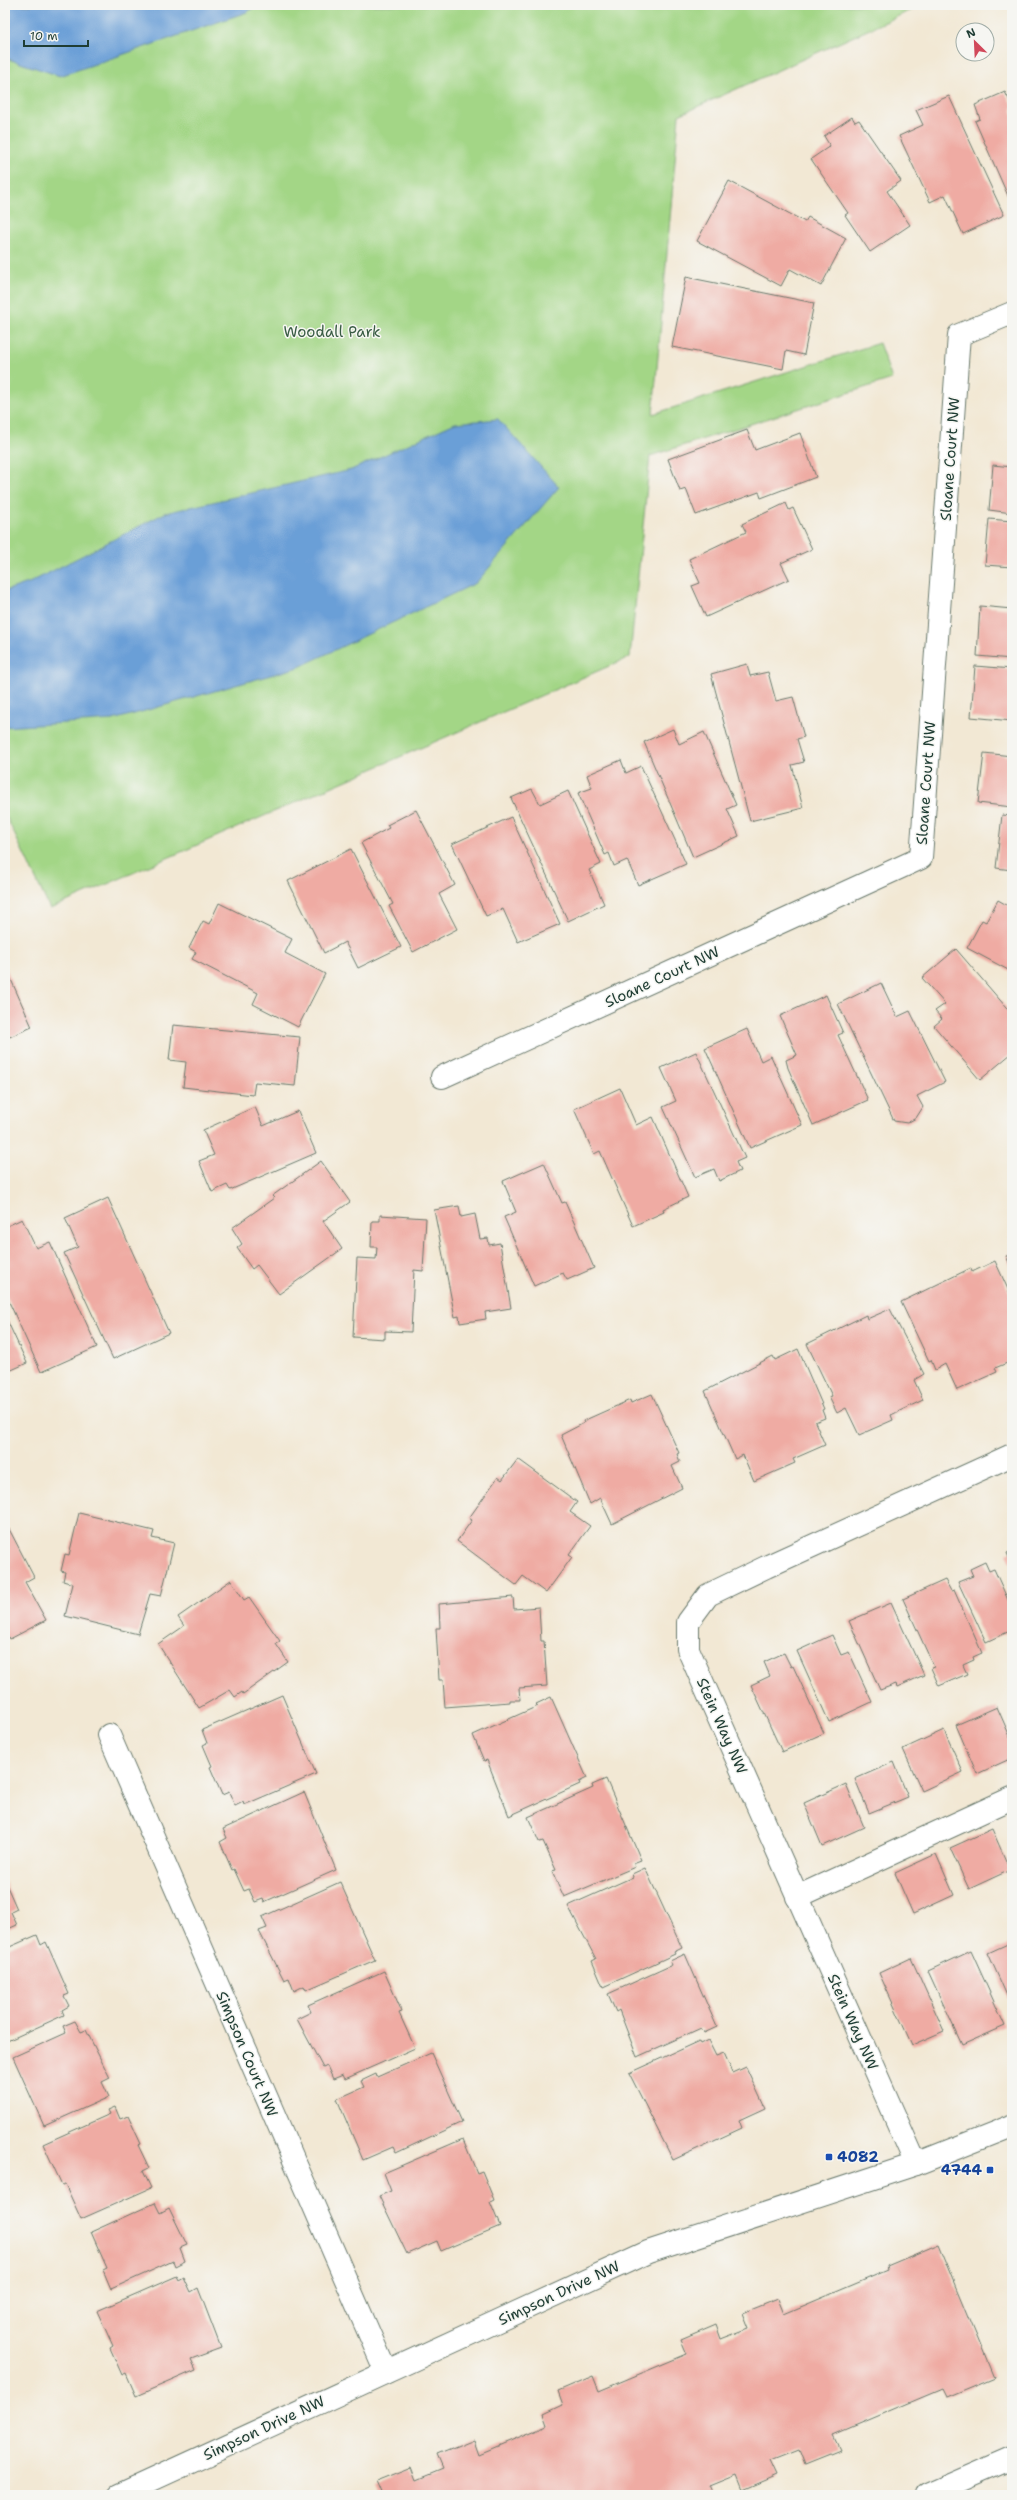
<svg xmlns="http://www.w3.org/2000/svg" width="1017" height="2500" viewBox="0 0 1017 2500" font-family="'Shantell Sans',sans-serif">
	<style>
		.green { fill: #a3d686; stroke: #618a5d }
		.water { fill: #6b9fd7; stroke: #456e86 }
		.building { fill: #efaba3 }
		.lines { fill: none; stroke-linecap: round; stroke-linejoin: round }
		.service-casing { stroke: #69796c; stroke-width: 24 }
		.minor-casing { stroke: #69796c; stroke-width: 24 }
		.tertiary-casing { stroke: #69796c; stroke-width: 24 }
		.service { stroke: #fff; stroke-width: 22 }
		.minor { stroke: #fff; stroke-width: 22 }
		.tertiary { stroke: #fff; stroke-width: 22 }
		.transit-dot { fill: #1a4fb4; stroke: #f6f6f2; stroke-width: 1.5 }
		.labels { text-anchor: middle; stroke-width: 3; stroke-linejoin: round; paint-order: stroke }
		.park-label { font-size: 15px; fill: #395c44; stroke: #f6f6f2 }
		.street-label { font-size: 15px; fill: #1f3d34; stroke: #f6f6f2 }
		.transit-label { font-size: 15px; font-weight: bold; fill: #164399; stroke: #f6f6f2; text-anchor: start }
	</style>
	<rect width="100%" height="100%" fill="#f6f6f2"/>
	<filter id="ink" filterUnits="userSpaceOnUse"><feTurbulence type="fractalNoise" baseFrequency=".025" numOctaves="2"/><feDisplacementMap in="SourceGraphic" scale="8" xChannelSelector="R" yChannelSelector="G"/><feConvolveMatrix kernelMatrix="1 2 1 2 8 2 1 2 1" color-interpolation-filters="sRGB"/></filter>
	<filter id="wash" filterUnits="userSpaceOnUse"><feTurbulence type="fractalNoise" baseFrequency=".012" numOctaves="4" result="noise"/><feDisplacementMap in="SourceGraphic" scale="16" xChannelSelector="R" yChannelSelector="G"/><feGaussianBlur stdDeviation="0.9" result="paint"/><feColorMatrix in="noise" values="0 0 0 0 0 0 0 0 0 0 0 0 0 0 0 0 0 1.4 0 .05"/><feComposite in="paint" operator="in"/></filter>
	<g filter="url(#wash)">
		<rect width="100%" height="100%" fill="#f2e8d4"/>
		<!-- green -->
		<path class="green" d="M5,5H923L679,115L653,414L879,343L892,379L650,456L630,657L50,909L5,814Z"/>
		<!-- water -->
		<g class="water">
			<path d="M5,5H258L247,12L60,76L5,58Z"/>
			<path d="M498,419L559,487L476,583L299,667L113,720L5,727V591L31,582L165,513L351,470L455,423Z"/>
		</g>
		<g id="blocks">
			<!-- building -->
			<g class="building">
				<path d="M1005,92L1012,105V205L975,121L980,119L975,105Z"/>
				<path d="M949,96L1004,215L963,234L945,195L930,202L899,136L923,125L916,110Z"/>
				<path d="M852,117L855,122L859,120L901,181L887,191L910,225L870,252L845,215L848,213L811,159L830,146L824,136Z"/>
				<path d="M729,181L805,222L808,217L846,238L821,286L790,269L781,286L697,241Z"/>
				<path d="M686,277L814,303L804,355L786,351L783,369L672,347Z"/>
				<path d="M747,430L755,450L800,433L816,477L761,498L759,492L696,515L686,489L680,491L668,459Z"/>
				<path d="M993,465L1012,467V513L989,510Z"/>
				<path d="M786,503L789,510L793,508L812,549L781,563L789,579L706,617L692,586L700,583L689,559L746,532L742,524Z"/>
				<path d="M989,519L1012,521V567L985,565Z"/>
				<path d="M980,606L1012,609V659L977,656Z"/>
				<path d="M747,664L750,676L768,672L776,701L793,697L804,737L797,739L804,762L792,765L803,808L750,821L711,674Z"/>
				<path d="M975,666L1012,669V721L971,717Z"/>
				<path d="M673,729L679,744L704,732L736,805L727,809L739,836L693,857L644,742Z"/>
				<path d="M984,753L1012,756V807L978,803Z"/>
				<path d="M621,760L626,773L641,766L686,864L638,885L627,860L614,866L609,853L605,855L578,793L592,788L587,775Z"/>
				<path d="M532,789L540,804L568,791L601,864L589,870L604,904L568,921L511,798Z"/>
				<path d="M416,810L455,885L439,894L457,929L413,952L389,906L393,904L361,843L389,828L387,825Z"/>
				<path d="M1002,815L1012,816V870L996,868Z"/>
				<path d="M511,817L560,924L518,942L503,909L486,916L452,844Z"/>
				<path d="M351,849L401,947L358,968L345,942L324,953L288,881Z"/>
				<path d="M998,900L1012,908V972L967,948L982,920L986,922Z"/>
				<path d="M219,903L292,939L285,953L325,974L298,1027L253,1004L258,993L192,959L196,952L189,948L203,921L209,924Z"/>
				<path d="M956,949L1012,1014V1053L980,1080L934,1026L942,1019L935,1011L945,1004L922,978Z"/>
				<path d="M5,966L32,1027L5,1039Z"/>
				<path d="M881,983L897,1017L910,1011L945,1082L917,1096L923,1107L916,1118L907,1123L894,1121L838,1004Z"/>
				<path d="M826,995L843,1033L838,1035L868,1100L813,1125L788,1068L786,1060L797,1055L780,1016Z"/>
				<path d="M173,1025L300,1037L295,1086L255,1082L253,1095L183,1087L186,1062L169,1060Z"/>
				<path d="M747,1029L761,1061L771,1056L802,1125L750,1148L705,1048Z"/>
				<path d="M696,1052L745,1158L736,1162L740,1171L719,1181L714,1169L695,1177L663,1107L676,1101L661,1068Z"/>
				<path d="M620,1088L636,1125L653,1117L688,1197L663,1209L664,1212L633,1226L600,1151L594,1154L574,1109Z"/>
				<path d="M255,1107L263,1126L298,1111L316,1153L230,1190L227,1185L212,1192L199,1161L214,1155L203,1130Z"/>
				<path d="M321,1161L350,1202L323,1221L342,1249L279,1294L257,1265L252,1269L237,1248L242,1244L232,1228L274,1198L272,1196Z"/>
				<path d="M544,1163L562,1203L565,1202L594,1268L567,1280L563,1273L534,1286L504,1217L516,1212L503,1181Z"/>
				<path d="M108,1198L169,1333L113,1359L64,1253L78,1247L65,1218Z"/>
				<path d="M459,1206L461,1217L475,1214L480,1239L488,1238L489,1245L500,1243L511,1308L485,1312L486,1319L460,1323L459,1316L455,1317L434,1210Z"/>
				<path d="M380,1215L426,1218L423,1271L414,1270L411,1332L385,1331V1339L353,1337L357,1258L376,1259L377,1247H371L372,1221H380Z"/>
				<path d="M22,1219L36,1248L50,1242L97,1347L41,1372L5,1293V1227Z"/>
				<path d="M1012,1253V1269L1006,1256Z"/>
				<path d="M995,1261L1012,1298V1361L995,1368L997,1372L957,1390L945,1364L935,1370L931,1360L929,1361L901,1302L971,1268L972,1272Z"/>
				<path d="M890,1309L924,1374L914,1380L923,1400L891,1415L893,1420L859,1435L846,1408L837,1413L829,1397L832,1396L807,1344L866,1315L867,1319Z"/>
				<path d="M5,1316L27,1363L5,1373Z"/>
				<path d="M798,1349L824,1409L822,1410L825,1418L815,1422L825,1445L793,1459L795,1463L754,1481L743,1455L735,1459L705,1391L773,1356L775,1360Z"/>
				<path d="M652,1394L679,1453L677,1454L680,1462L672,1466L682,1488L612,1524L600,1498L590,1504L561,1435L584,1423L583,1421L630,1400L631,1403Z"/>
				<path d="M518,1459L577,1502L570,1512L590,1526L569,1555L572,1557L546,1593L523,1576L516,1585L457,1541L472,1520L469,1518L498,1477L502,1480Z"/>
				<path d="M79,1513L154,1531L152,1538L174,1543L161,1596L150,1594L138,1634L65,1616L73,1584L63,1581L65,1572L61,1571L65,1554L69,1555Z"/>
				<path d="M9,1529L34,1577L25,1582L46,1620L10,1639L9,1637L5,1639V1531Z"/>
				<path d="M1012,1551V1565L1007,1553Z"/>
				<path d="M985,1562L989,1571L994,1569L1012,1609V1630L986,1642L958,1582L973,1576L970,1569Z"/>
				<path d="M231,1580L244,1600L249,1597L280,1641L276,1644L288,1662L243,1694L242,1692L235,1697L230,1690L199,1708L158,1644L184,1626L178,1617Z"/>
				<path d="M945,1580L951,1591L954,1590L982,1653L973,1657L974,1660L963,1665L967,1674L939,1686L931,1668L934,1667L903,1599Z"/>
				<path d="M513,1597L514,1609L539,1607L541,1641H544L547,1686L519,1688L520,1700H510V1702L445,1707L443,1680H439L436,1628H440L439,1604Z"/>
				<path d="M891,1603L924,1675L897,1687L896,1684L880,1690L849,1621Z"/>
				<path d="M832,1635L841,1655L849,1652L872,1702L829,1722L797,1651Z"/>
				<path d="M784,1653L791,1667L793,1666L824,1733L782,1752L751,1685L770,1676L764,1662Z"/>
				<path d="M282,1695L316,1774L244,1805L243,1802L235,1806L229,1792L222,1795L210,1767L212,1766L203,1745L207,1743L202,1730Z"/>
				<path d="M551,1697L587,1778L579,1782L580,1784L509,1816L487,1760L484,1761L473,1735L538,1706L536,1704Z"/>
				<path d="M997,1707L1012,1741V1758L977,1774L956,1725Z"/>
				<path d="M944,1730L963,1772L922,1791L903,1749Z"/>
				<path d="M894,1762L908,1797L869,1813L855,1779Z"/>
				<path d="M606,1779L641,1860L633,1863L635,1867L564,1897L552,1871L556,1870L543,1841L539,1842L528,1817L593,1788L592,1785Z"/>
				<path d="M846,1784L864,1827L822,1846L804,1803Z"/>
				<path d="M304,1792L336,1870L264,1902L263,1899L255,1902L249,1889L244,1891L234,1869L232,1870L220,1842L227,1838L223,1829Z"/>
				<path d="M992,1829L1010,1870L969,1889L950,1848Z"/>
				<path d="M936,1854L954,1895L913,1914L895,1873Z"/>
				<path d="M645,1868L682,1948L674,1952L675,1954L603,1987L592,1961L596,1959L568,1906L633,1877L632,1874Z"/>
				<path d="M5,1882L17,1909L11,1912L17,1925L8,1929L9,1932L5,1934Z"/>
				<path d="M340,1882L375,1960L306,1990L304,1986L294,1991L289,1978L284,1980L259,1931L267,1928L262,1917Z"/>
				<path d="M37,1935L41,1945L46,1942L69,1994L64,1996L69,2006L62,2010L64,2015L5,2042V1949Z"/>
				<path d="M1012,1942V2007L988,1953Z"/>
				<path d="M971,1951L1005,2026L962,2045L928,1971Z"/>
				<path d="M685,1954L717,2027L704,2033L701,2028L637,2057L619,2010L616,2012L608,1994L672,1965L670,1961Z"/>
				<path d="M911,1958L944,2031L912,2045L879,1973Z"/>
				<path d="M384,1971L402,2012L399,2013L415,2048L345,2079L343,2075L333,2079L327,2066L323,2068L297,2019L311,2012L308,2005Z"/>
				<path d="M75,2021L81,2032L86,2030L110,2078L102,2082L109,2097L44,2126L13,2057L66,2033L63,2026Z"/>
				<path d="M708,2040L716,2056L724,2053L733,2073L746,2067L765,2108L739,2120L742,2128L673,2160L629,2073L699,2041L700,2044Z"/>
				<path d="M431,2053L462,2122L396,2153L393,2147L363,2160L337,2099L364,2087L361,2081L376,2074L377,2077Z"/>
				<path d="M115,2107L120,2119L128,2116L141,2144L138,2145L149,2168L143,2171L151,2188L81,2219L65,2184L62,2185L43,2144L110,2114L108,2110Z"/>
				<path d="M463,2139L477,2173L482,2171L494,2200L490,2202L500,2226L441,2251L437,2241L407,2254L379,2196L391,2191L384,2173Z"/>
				<path d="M155,2203L160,2213L169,2208L187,2245L180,2248L185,2261L175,2266L173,2261L111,2289L103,2270L107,2268L91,2232Z"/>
				<path d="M939,2244L994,2377L946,2397L942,2389L833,2435L840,2450L805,2464L799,2449L771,2460L778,2475L743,2490L737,2475L710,2486L714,2495H382L376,2481L411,2467L416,2480L443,2469L437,2455L474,2440L479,2454L548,2425L544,2414L563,2405L558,2391L593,2376L599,2391L687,2354L681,2340L716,2325L721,2339L749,2328L743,2313L778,2299L784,2314L888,2270L887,2266Z"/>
				<path d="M177,2276L179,2280L184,2277L191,2292L198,2288L221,2348L191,2359L196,2370L136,2396L126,2373L122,2375L110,2348L113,2346L97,2311Z"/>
			</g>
		</g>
	</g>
	<g filter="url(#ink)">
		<use href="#blocks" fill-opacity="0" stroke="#69796c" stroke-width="1"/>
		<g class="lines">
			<!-- service casing -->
			<g class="service-casing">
				<g id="service">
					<path d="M797,1897L1012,1798"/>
					<path d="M927,2495L1012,2458"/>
				</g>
			</g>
			<!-- minor casing -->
			<g class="minor-casing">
				<g id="minor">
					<path d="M442,1077L921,858L959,335L1012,313"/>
					<path d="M109,1735L386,2372"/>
					<path d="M916,2164L688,1649V1622L708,1595L766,1567L1012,1455"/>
				</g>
			</g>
			<!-- tertiary casing -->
			<g class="tertiary-casing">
				<path id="tertiary" d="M119,2495L648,2252L916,2164L1012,2126"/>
			</g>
			<!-- service -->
			<use href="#service" class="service"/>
			<!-- minor -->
			<use href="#minor" class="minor"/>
			<!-- tertiary -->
			<use href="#tertiary" class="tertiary"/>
		</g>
	</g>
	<!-- markers -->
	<g class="transit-dot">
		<rect x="825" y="2153" width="8" height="8" rx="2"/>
		<rect x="986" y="2166" width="8" height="8" rx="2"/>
	</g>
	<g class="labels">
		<!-- park labels -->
		<g class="park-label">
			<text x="332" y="337">Woodall Park</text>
		</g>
		<!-- street labels -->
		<g class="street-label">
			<text transform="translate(950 459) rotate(-86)" y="5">Sloane Court NW</text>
			<text transform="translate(926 783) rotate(-86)" y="5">Sloane Court NW</text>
			<text transform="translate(662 977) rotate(-25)" y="5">Sloane Court NW</text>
			<text transform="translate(722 1726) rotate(66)" y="5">Stein Way NW</text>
			<text transform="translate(853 2022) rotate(66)" y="5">Stein Way NW</text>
			<text transform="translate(247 2054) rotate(67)" y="5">Simpson Court NW</text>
			<text transform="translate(559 2293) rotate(-25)" y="5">Simpson Drive NW</text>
			<text transform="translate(264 2428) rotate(-25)" y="5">Simpson Drive NW</text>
		</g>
		<!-- transit labels -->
		<g class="transit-label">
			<text x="837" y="2162">4082</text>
			<text x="982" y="2175" text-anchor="end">4744</text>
		</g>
	</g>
	<!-- margin -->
	<rect width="1017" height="2500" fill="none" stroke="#f6f6f2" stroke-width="20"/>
	<!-- north arrow -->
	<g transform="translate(975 42) rotate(336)"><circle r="19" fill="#f6f6f2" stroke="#a0aca6"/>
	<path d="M0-3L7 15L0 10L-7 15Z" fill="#d1495b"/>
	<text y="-6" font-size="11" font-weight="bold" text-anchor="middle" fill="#1f3d34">N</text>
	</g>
	<!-- scale -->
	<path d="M24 40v6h64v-6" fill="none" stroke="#1f3d34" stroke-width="2"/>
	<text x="30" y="40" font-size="12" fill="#1f3d34" stroke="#f6f6f2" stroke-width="3" paint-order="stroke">10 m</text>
</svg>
